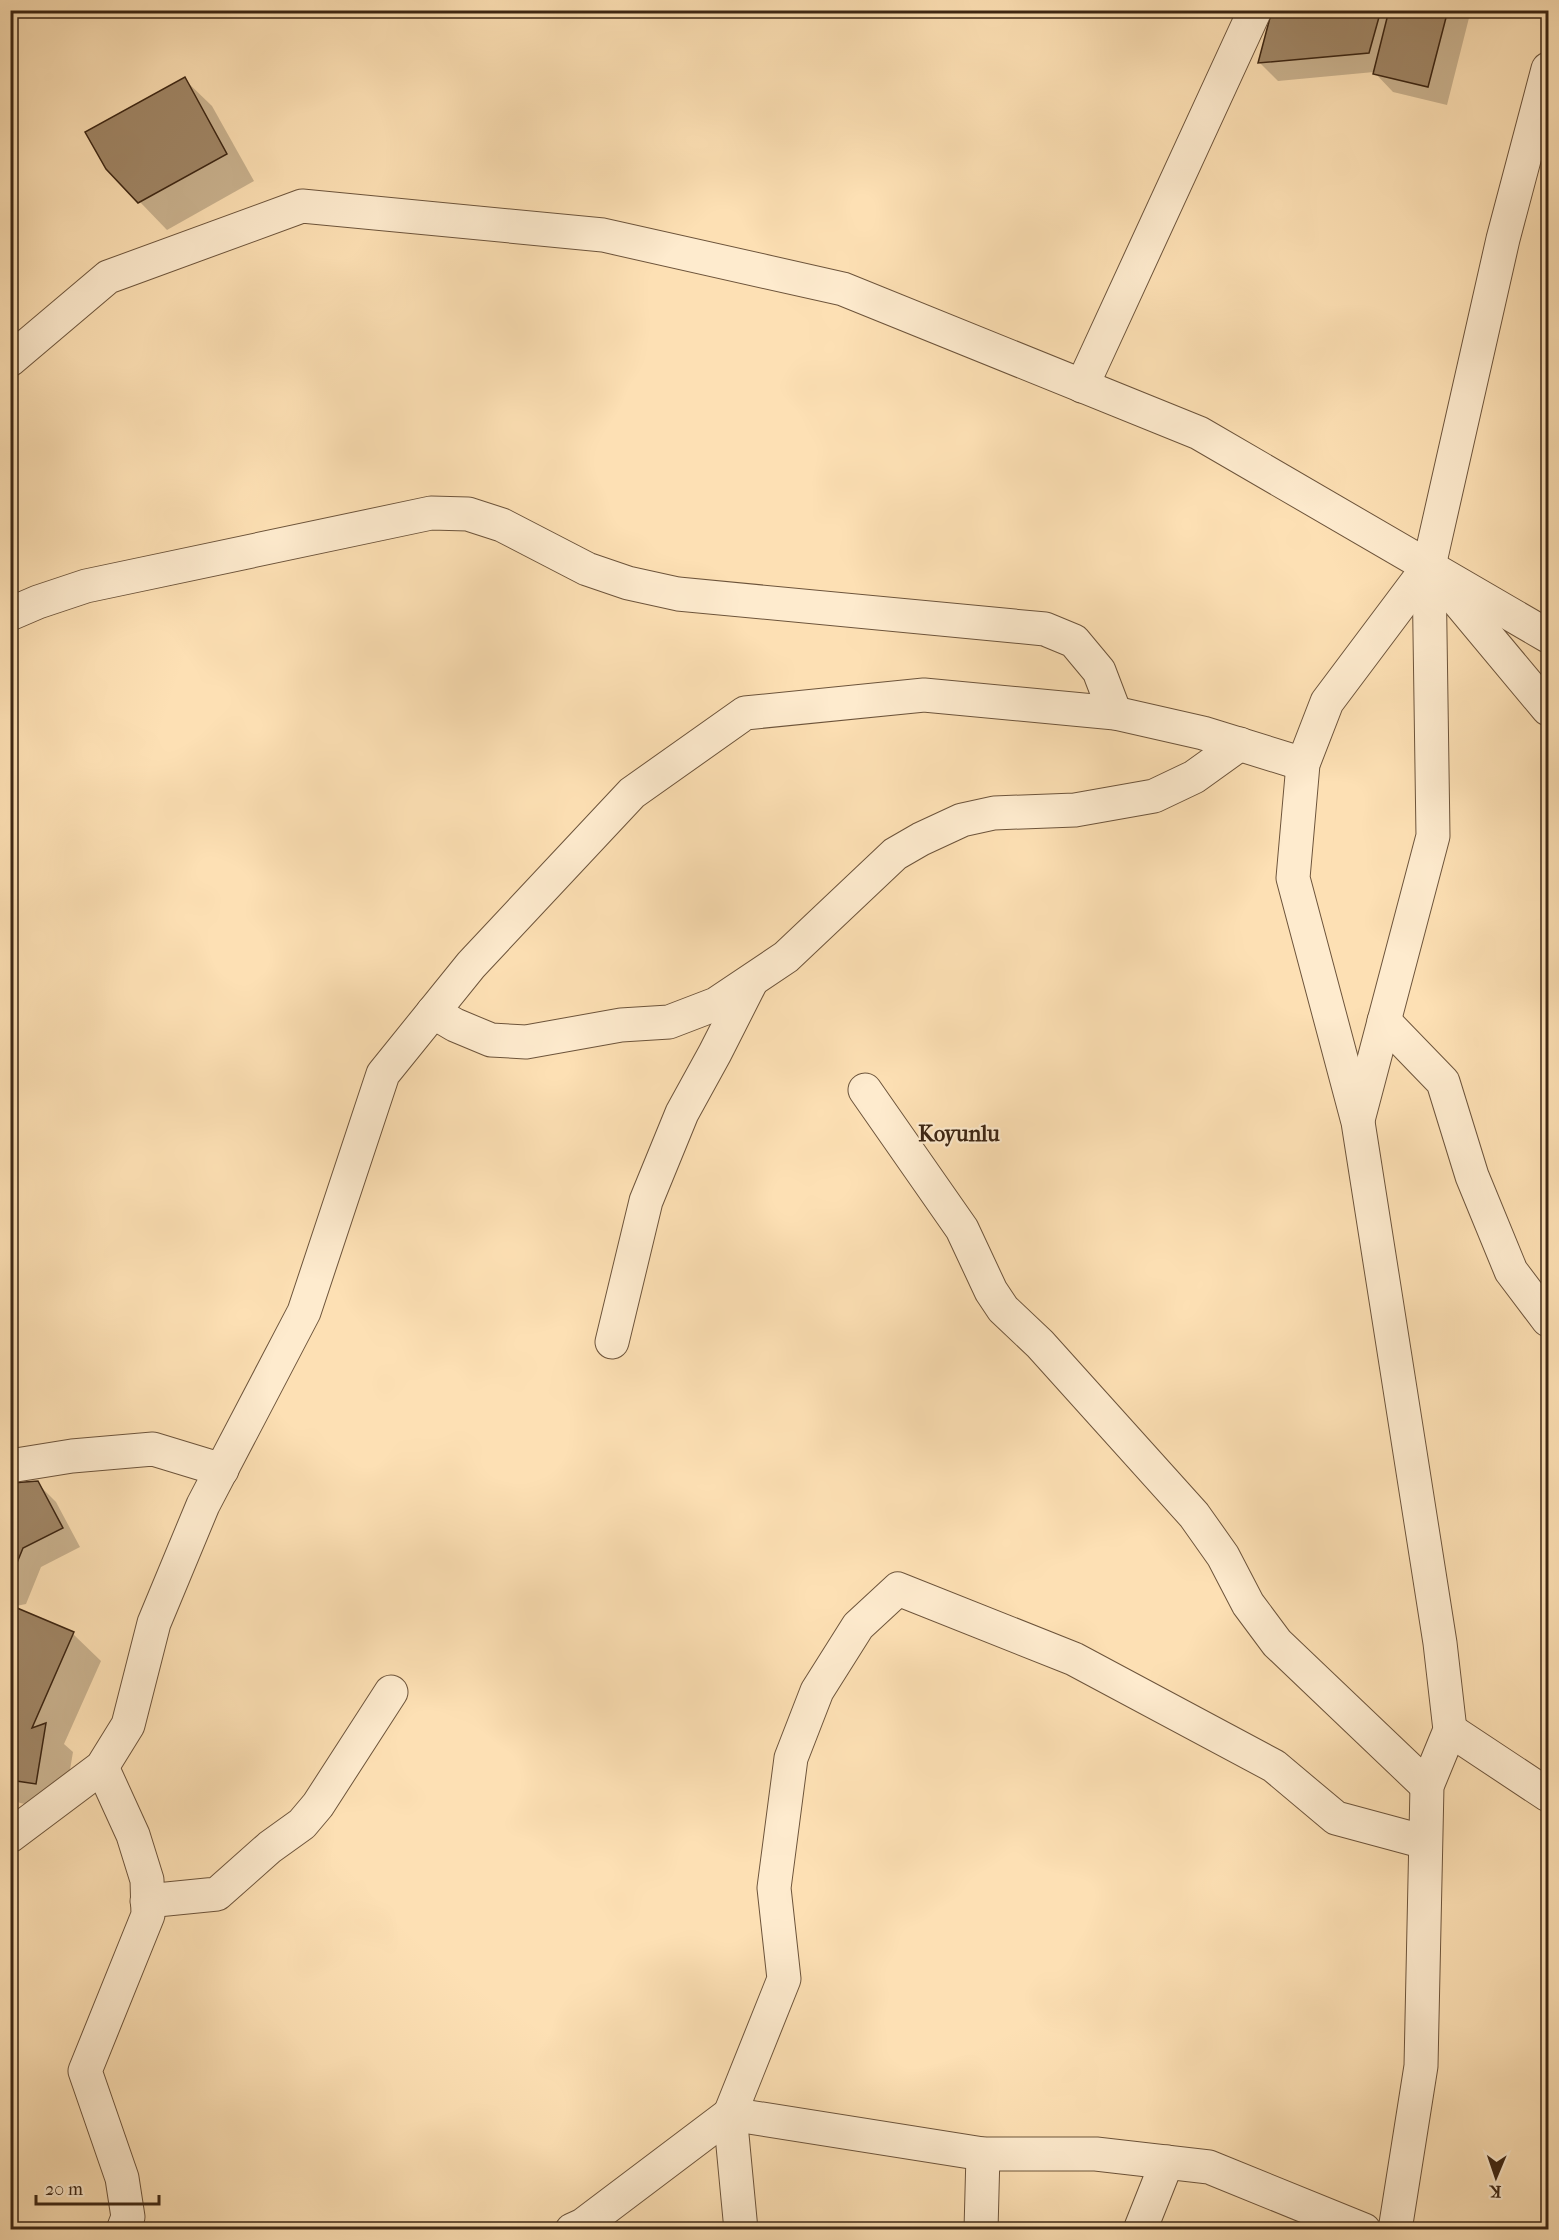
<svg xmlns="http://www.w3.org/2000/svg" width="1559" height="2240" viewBox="0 0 1559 2240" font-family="'IM FELL French Canon',serif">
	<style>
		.shadow { fill: #0003 }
		.building { fill: #a18767; stroke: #3d2613; stroke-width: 1.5 }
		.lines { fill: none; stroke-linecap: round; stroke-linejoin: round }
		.minor-casing { stroke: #6d543b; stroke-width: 35 }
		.tertiary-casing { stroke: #6d543b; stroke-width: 35 }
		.minor { stroke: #feebce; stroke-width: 33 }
		.tertiary { stroke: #feebce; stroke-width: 33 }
		.labels { text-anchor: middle; stroke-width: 4.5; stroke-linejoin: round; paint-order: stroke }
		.quarter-label { font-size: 22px; font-weight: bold; fill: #3d2613; stroke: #feebce }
	</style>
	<rect width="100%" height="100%" fill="#fde0b4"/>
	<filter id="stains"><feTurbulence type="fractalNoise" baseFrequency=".00333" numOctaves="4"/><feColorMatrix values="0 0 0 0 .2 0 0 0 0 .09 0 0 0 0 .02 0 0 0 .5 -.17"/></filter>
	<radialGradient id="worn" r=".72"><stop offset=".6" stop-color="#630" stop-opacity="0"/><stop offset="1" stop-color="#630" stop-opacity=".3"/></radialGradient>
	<!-- shadow -->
	<g class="shadow">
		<path d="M1274,10H1471L1447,105L1393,92L1374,72L1278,81L1260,63Z"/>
		<path d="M184,79L212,106L254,181L167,230L140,202Z"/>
		<path d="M37,1483L56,1502L80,1547L41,1567L26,1604L11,1607L73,1634L101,1661L64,1744L73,1752L63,1811L20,1803L10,1796V1492Z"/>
	</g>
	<!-- building -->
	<g class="building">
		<path d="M1272,10H1381L1369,53L1258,63Z"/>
		<path d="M1389,10H1448L1428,87L1373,74Z"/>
		<path d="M185,77L227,154L138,203L106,169L85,132Z"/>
		<path d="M38,1481L63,1528L23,1548L10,1580V1491L13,1490L12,1483Z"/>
		<path d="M10,1605L74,1632L32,1728L46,1723L36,1784L10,1780Z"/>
	</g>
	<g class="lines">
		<!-- minor casing -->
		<g class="minor-casing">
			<g id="minor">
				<path d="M1082,386L1255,10"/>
				<path d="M1432,570L1548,709"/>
				<path d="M10,614L38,602L86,586L431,513L468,514L502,525L587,569L628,583L678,594L1045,629L1074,641L1099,671L1115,713"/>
				<path d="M433,1012L455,1025L491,1040L526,1042L621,1025L669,1022L716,1004L786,957L895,854L921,839L962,820L994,813L1075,810L1154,796L1194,777L1240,744"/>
				<path d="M1384,1021L1443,1082L1472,1176L1511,1271L1548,1320"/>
				<path d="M865,1090L962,1229L991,1291L1003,1309L1040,1344L1194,1515L1223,1556L1248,1604L1277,1643L1427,1786"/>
				<path d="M612,1342L646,1201L682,1113L715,1053L751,982"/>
				<path d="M10,1466L72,1456L153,1449L222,1470"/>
				<path d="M1450,1730L1548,1795"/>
				<path d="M102,1767L133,1835L147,1880L148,1915L85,2071L122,2178L128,2217L123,2230"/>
				<path d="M147,1901L217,1894L270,1847L302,1824L318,1805L391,1692"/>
				<path d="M572,2230L583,2225L730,2114L983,2154H1096L1209,2167L1364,2230"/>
				<path d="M741,2230L730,2114L784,1979L774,1888L791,1758L817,1691L858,1626L898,1589L1074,1659L1274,1766L1336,1818L1425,1842"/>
				<path d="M981,2230L983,2154"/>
				<path d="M1140,2230L1167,2162"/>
			</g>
		</g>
		<!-- tertiary casing -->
		<g class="tertiary-casing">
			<g id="tertiary">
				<path d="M10,360L108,277L302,206L603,235L843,289L1199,433L1548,636"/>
				<path d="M1358,1120L1433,836L1429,566L1503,239L1548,69"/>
				<path d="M10,1836L102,1767L128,1725L154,1623L203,1505L304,1312L383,1074L471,965L632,793L745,713L924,695L1115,713L1203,733L1303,764"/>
				<path d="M1395,2230L1421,2066L1427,1786L1450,1730L1440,1643L1358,1122L1293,878L1303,764L1327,702L1429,566"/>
			</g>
		</g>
		<!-- minor -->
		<use href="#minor" class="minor"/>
		<!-- tertiary -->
		<use href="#tertiary" class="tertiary"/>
	</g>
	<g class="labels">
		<!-- quarter labels -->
		<g class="quarter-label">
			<text x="959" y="1141">Koyunlu</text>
		</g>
	</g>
	<!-- margin -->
	<rect width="1559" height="2240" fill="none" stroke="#fde0b4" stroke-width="36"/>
	<rect x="12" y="12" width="1535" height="2216" fill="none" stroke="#3d2613" stroke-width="3"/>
	<rect x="18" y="18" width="1523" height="2204" fill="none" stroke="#3d2613" stroke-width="1.5"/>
	<!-- north arrow -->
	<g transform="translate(1496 2177) rotate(182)" stroke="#feebce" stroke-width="4.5" paint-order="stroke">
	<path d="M0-4.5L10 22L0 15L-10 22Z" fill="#3d2613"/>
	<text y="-9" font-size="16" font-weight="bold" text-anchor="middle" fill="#3d2613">K</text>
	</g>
	<!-- scale -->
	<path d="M36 2195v9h123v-9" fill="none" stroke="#3d2613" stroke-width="3"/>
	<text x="45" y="2195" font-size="18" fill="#3d2613" stroke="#feebce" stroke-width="4.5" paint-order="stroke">20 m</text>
	<rect width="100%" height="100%" filter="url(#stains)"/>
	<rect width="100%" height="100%" fill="url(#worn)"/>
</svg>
